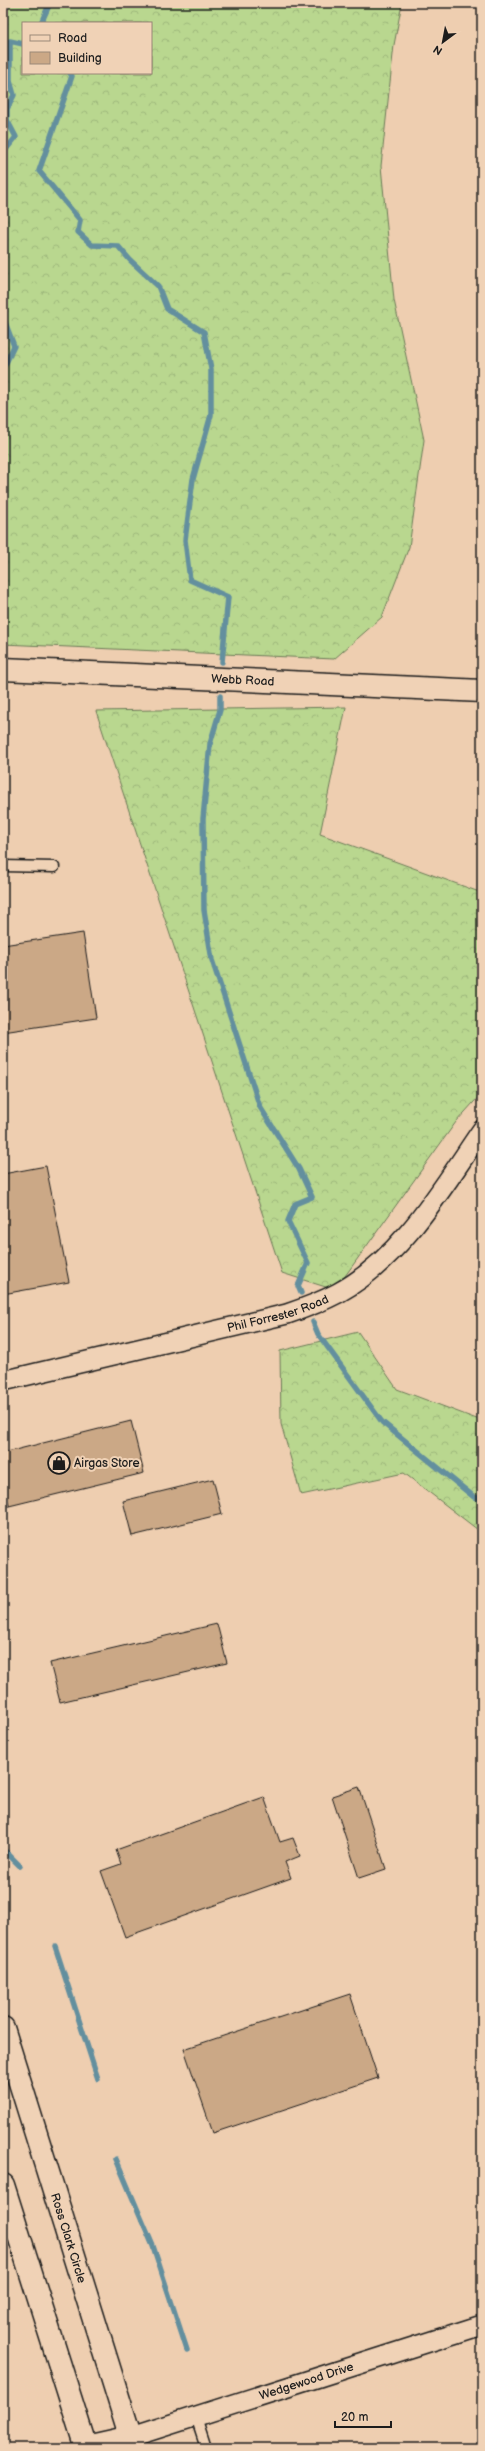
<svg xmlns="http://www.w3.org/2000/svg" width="485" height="2451" viewBox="0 0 485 2451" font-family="'Balsamiq Sans',sans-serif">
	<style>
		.forest { fill: url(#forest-crowns); stroke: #6a7a56; fill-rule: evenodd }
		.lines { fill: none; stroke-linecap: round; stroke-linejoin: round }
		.stream { stroke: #638f9e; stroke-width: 5.5 }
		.building { fill: #cba886; stroke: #1c1c1c }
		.service-casing { stroke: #1c1c1c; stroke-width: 13 }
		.minor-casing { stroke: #1c1c1c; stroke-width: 22 }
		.tertiary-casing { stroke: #1c1c1c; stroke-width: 25 }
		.trunk-casing { stroke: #1c1c1c; stroke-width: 25 }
		.service { stroke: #f0d2b6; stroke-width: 10 }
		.minor { stroke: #f0d2b6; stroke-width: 19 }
		.tertiary { stroke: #f0d2b6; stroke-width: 22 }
		.trunk { stroke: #f0d2b6; stroke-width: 22 }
		.labels { text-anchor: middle; stroke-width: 4; stroke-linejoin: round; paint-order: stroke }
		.street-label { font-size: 12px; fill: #1c1c1c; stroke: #f0d2b6 }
		.poi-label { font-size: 12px; fill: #1c1c1c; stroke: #f0d2b6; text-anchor: start }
	</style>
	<defs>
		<pattern id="forest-crowns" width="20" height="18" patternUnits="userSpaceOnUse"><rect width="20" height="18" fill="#b9d78f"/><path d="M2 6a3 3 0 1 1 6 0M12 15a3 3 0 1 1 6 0" fill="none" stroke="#9eb87b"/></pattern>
	</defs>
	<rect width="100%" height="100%" fill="#eeceb0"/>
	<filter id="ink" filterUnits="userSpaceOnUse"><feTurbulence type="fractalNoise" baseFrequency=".025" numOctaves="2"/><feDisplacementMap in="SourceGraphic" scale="8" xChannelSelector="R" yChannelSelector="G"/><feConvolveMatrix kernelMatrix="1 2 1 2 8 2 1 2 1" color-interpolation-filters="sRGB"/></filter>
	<g filter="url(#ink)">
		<!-- forest -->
		<g class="forest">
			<path d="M3,3H402L394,45L381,166L394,300L424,440L409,547L382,617L334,659L3,644ZM23,23H151V73H23Z"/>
			<path d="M346,707L320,834L482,893V1093L456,1122L335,1290L282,1273L96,711Z"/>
			<path d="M358,1332L397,1389L482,1421V1533L404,1473L301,1495L281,1424L280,1351Z"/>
		</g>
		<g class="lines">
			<!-- stream -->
			<g class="stream">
				<path d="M41,23L50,3"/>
				<path d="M70,73L72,76L39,171L80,220L78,232L92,245L118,246L130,260L158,286L167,309L204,332L211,369V415L193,479L185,540L190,580L228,597L222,662"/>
				<path d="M3,153L16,137L7,120V109L14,95L10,81V41L23,44"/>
				<path d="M3,317L14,346L3,369"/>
				<path d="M220,696V710L210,744L203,819L204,910L212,960L260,1107L299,1169L312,1197L295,1204L288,1221L308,1263L298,1286L301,1293"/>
				<path d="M313,1322L318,1334L382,1422L474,1497L482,1499"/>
				<path d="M3,1849L20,1866"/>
				<path d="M55,1946L98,2079"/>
				<path d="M116,2159L153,2246L187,2350"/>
			</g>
		</g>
		<!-- building -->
		<g class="building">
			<path d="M83,933L96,1018L3,1032V945Z"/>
			<path d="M46,1166L69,1282L3,1294V1174Z"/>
			<path d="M131,1421L144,1473L9,1506L3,1482V1453Z"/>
			<path d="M213,1479L222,1514L132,1536L123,1501Z"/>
			<path d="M217,1624L227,1663L60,1702L50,1663Z"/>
			<path d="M359,1787L386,1869L359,1878L332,1796Z"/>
			<path d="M264,1797L280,1842L293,1838L300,1856L285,1862L291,1878L125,1937L101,1871L121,1864L116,1850Z"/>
			<path d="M350,1994L378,2078L213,2133L184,2049Z"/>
		</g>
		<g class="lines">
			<!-- service casing -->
			<g class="service-casing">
				<g id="service">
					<path d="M3,866L54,867"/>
					<path d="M196,2417L206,2448"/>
				</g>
			</g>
			<!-- minor casing -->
			<g class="minor-casing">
				<g id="minor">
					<path id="s1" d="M3,1381L287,1314C305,1308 321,1302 338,1293C401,1259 442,1188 482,1130"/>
					<path id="s2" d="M131,2437L482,2325"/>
				</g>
			</g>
			<!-- tertiary casing -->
			<g class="tertiary-casing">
				<g id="tertiary">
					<path id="s3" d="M3,669L482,691"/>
				</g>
			</g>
			<!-- trunk casing -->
			<g class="trunk-casing">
				<g id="trunk">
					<path id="s4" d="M3,2028L134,2448"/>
					<path d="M3,2185L86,2448"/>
					<path d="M86,2447L131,2437"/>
				</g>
			</g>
			<!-- service -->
			<use href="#service" class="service"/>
			<!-- minor -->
			<use href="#minor" class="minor"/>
			<!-- tertiary -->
			<use href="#tertiary" class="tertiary"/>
			<!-- trunk -->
			<use href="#trunk" class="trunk"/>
		</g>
	</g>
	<!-- icons -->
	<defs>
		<g id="shop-ring" transform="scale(1.15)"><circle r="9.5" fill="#f0d2b6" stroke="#1c1c1c" stroke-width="1.5"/><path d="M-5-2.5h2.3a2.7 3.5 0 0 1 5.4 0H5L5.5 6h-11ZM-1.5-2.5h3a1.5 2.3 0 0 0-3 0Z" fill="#1c1c1c"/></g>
	</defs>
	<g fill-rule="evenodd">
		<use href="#shop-ring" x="59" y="1463"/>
	</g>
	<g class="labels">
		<!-- street labels -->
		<g class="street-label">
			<text dy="4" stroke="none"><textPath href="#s3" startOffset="240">Webb Road</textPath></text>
			<text dy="4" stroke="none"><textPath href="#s1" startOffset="283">Phil Forrester Road</textPath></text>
			<text dy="4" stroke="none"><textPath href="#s4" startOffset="220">Ross Clark Circle</textPath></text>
			<text dy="4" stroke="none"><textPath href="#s2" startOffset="184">Wedgewood Drive</textPath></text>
		</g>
		<!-- poi labels -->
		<g class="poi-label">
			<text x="74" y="1467">Airgas Store</text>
		</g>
	</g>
	<!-- margin -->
	<rect width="485" height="2451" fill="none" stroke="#f0d2b6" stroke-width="16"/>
	<rect x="8" y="8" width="469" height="2435" fill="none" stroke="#1c1c1c" stroke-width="1.5" filter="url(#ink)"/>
	<!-- legend -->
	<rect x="22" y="22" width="130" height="52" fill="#f0d2b6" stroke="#9b8978"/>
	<rect x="30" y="35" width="20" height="6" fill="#f0d2b6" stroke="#9b8978"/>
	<text x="58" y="42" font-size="12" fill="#1c1c1c">Road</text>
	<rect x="30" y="52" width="20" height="12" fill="#cba886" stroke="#9b8978"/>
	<text x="58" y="62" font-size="12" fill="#1c1c1c">Building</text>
	<!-- north arrow -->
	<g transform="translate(443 42) rotate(212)" stroke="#f0d2b6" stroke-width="3" paint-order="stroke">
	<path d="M0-3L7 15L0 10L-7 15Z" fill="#1c1c1c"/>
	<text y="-6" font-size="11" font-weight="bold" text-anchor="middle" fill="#1c1c1c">N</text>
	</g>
	<!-- scale -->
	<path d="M335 2421v6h56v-6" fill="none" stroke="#1c1c1c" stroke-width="2"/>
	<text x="341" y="2421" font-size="12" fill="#1c1c1c" stroke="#f0d2b6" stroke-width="3" paint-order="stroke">20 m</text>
</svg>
